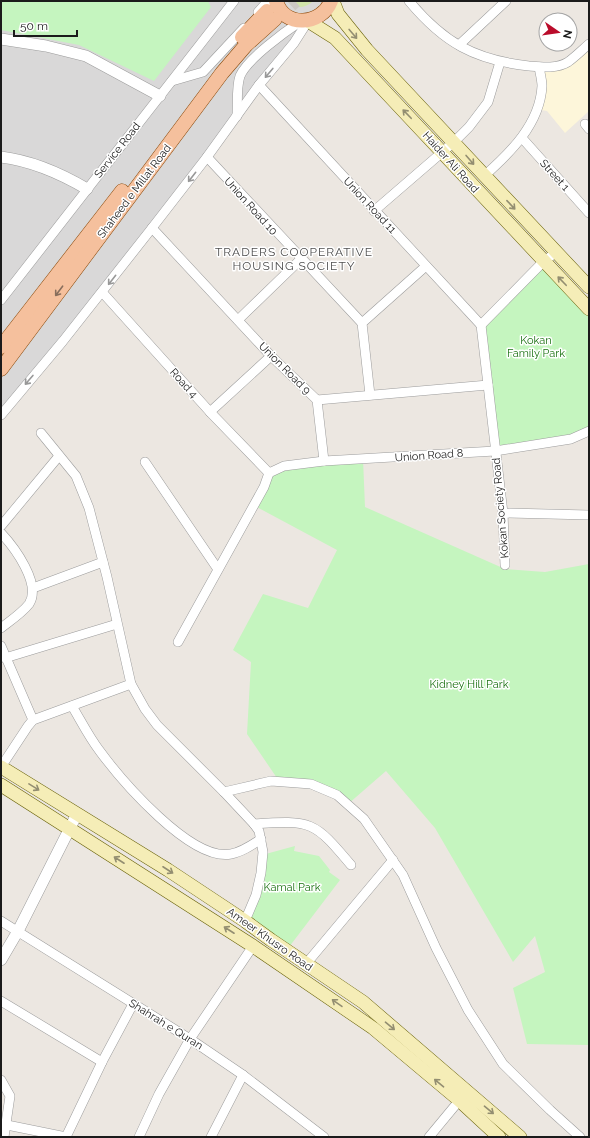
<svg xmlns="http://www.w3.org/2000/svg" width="590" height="1138" viewBox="0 0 590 1138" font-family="Raleway,sans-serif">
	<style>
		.residential { fill: #d9d8d8 }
		.education { fill: #fdf6da }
		.grass { fill: #d1e4a9 }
		.park { fill: #c5f5bf }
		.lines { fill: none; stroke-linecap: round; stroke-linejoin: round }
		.primary-tunnel { stroke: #cdc8c3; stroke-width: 14; stroke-dasharray: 14 7; stroke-linecap: butt }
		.minor-casing { stroke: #9c9c9c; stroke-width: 10 }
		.tertiary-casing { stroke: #9c9c9c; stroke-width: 12 }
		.secondary-casing { stroke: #6a630b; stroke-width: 14 }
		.primary-casing { stroke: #8a4809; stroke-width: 15 }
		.minor { stroke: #fff; stroke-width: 9 }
		.tertiary { stroke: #fff; stroke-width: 11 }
		.secondary { stroke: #f5edb7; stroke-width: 13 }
		.primary { stroke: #f5c09d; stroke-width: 14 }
		.oneway { stroke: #938e71 }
		.oneway2 { stroke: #989898 }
		.oneway3 { stroke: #886e5c }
		.labels { text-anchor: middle; stroke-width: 3; stroke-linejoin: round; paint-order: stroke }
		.street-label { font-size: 11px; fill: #1b1b1b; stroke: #fff }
		.park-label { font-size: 11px; fill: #1a7111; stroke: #fff }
		.neighbourhood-label { font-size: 12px; letter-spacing: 1px; fill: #4e4e4e; stroke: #fff }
	</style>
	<rect width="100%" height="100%" fill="#ece7e1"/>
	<!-- residential -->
	<path class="residential" d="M1,1H330L1,415Z"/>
	<!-- education -->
	<path class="education" d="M589,44V111L565,133L547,111L536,109L539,67L555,66Z"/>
	<!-- grass -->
	<path class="grass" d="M287,1H313C305,9 294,9 287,1Z"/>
	<!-- park -->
	<g class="park">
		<path d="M1,1H208L211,7L154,81L79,45L1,30Z"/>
		<path d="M543,262L589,310V431L495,451L481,325Z"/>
		<path d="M363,459L365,507L505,569L545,572L589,564V1045L527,1044L513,988L545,972L535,936L513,962L435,828L386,771L348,804L311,784L279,781L247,734L251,662L233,650L263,594L308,608L337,550L253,505L269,473Z"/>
		<path d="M295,846L294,851L319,856L330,870L329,872L340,880L286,951L245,921L262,855Z"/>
	</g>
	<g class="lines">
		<!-- primary-tunnel -->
		<path class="primary-tunnel" d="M275,19L295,1"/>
		<!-- minor casing -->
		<g class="minor-casing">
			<g id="minor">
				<path d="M409,1C444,43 475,60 529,66C541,67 557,69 568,62C575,57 582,50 589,44"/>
				<path d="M258,12L268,1"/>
				<path d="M459,45L506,1"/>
				<path d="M172,81L203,72L244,28"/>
				<path d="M259,85L481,325"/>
				<path d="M237,116C238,104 236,88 240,76C247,59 286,31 301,21"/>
				<path d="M585,124L589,129"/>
				<path d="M522,138L589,213"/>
				<path d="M207,157L362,323"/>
				<path d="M484,176C510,153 540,124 542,86C542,80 540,73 539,67"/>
				<path d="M374,211L454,142L469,127L488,102L500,62"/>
				<path d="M152,228L271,356L317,400L488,385"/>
				<path d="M102,292L210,412L269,473"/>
				<path d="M1,300L234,1"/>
				<path d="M238,320L300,260"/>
				<path d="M481,325L503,513L505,565"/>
				<path d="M481,325L543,262L555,253"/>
				<path d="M370,395L362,323L426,266"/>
				<path d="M317,400L324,461"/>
				<path d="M210,412L271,356"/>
				<path d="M1,415L63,341L152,228L207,157L259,85L294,43L308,21"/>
				<path d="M41,433L76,476L89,508L107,577L131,684L145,709L157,725L224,792L254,824L259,831L263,852L261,873L256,895L245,921"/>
				<path d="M145,462L217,568"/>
				<path d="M269,473L284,466L324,461L495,451L571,439L589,431"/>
				<path d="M503,513L589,515"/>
				<path d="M1,526L59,456"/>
				<path d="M1,533C14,547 42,584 29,604C22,613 10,621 1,628"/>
				<path d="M33,588L103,562"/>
				<path d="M178,642L264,487L269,473"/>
				<path d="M1,646L33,720"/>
				<path d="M5,658L117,624"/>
				<path d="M72,706C81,721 89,737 99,750C121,780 191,862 231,854C242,852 252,845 261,839"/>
				<path d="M1,767L28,726L33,720L131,684"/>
				<path d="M224,792L271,781L311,784L337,795L364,819L403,875L436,948L468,1010L503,1064L550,1110L580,1137"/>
				<path d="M254,824C312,820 314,821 351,865"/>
				<path d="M1,921L190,1039L243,1075L324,1137"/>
				<path d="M306,964L393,860"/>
				<path d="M1,1001L102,1062"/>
				<path d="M1,1080L10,1096L4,1137"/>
				<path d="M7,1125L66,1137"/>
				<path d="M66,1137L102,1062L133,1004"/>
				<path d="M139,1137L159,1094L190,1039L253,946"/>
				<path d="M211,1137L243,1075"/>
				<path d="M429,1137L463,1096"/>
			</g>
		</g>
		<!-- tertiary casing -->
		<g class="tertiary-casing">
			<g id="tertiary">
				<path d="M1,39L46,46L86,56L160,96"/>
				<path d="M1,157C33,161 60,173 87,189"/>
				<path d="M1,960L18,931L77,814"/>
			</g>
		</g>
		<!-- secondary casing -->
		<g class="secondary-casing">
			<g id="secondary">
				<path d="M333,1L338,14L367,50L589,287"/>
				<path d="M308,21L335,38L589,309"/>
				<path d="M1,767L168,870L245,921L271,940L363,1002L520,1137"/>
				<path d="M1,785L253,946L373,1028L459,1100L499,1137"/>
			</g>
		</g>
		<!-- primary casing -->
		<g class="primary-casing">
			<g id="primary">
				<path d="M276,1C284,29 322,25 331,1"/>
				<path d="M242,37L267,11"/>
				<path d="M1,347L122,191"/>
				<path d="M1,369L222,73L246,45L275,19"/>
			</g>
		</g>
		<!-- minor -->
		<use href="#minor" class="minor"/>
		<!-- tertiary -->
		<use href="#tertiary" class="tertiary"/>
		<!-- secondary -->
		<use href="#secondary" class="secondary"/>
		<!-- primary -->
		<use href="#primary" class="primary"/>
	</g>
	<!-- one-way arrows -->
	<defs><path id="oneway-shaft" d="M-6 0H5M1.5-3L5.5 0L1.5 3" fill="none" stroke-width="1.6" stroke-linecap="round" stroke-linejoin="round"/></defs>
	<g class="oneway">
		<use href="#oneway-shaft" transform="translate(353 34) rotate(50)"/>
		<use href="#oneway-shaft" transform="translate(407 114) rotate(-134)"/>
		<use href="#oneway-shaft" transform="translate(470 160) rotate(49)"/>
		<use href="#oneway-shaft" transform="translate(511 205) rotate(47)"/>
		<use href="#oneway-shaft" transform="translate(562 281) rotate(-134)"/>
		<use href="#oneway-shaft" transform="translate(34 787) rotate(32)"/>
		<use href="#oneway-shaft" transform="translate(119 860) rotate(-147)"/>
		<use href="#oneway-shaft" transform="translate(168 870) rotate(33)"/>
		<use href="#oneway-shaft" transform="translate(229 930) rotate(-147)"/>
		<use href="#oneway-shaft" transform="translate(337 1003) rotate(-145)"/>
		<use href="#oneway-shaft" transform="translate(390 1026) rotate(40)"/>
		<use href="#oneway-shaft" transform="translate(439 1083) rotate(-140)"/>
		<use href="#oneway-shaft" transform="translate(489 1110) rotate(40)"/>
	</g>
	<g class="oneway2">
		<use href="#oneway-shaft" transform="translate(269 73) rotate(130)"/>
		<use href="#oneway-shaft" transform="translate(192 177) rotate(128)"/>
		<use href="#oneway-shaft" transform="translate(112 280) rotate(128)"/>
		<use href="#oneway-shaft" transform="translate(29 380) rotate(131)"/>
	</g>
	<use class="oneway3" href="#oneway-shaft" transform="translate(59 291) rotate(127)"/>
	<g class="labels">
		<!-- street labels -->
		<g class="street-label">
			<text transform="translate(117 150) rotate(-52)" y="4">Service Road</text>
			<text transform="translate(451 162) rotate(48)" y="4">Haider Ali Road</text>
			<text transform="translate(555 175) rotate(48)" y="4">Street 1</text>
			<text transform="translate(134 191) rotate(-53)" y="4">Shaheed e Millat Road</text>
			<text transform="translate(370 205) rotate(47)" y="4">Union Road 11</text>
			<text transform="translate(251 206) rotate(48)" y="4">Union Road 10</text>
			<text transform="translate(285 368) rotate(45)" y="4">Union Road 9</text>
			<text transform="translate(184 383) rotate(48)" y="4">Road 4</text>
			<text transform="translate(429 455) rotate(-4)" y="4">Union Road 8</text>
			<text transform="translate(500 508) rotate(-95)" y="4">Kokan Society Road</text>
			<text transform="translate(270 939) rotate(35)" y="4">Ameer Khusro Road</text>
			<text transform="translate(166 1024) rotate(32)" y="4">Shahrah e Quran</text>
		</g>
		<!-- park labels -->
		<g class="park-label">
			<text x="536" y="344">Kokan<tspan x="536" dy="13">Family Park</tspan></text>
			<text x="469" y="688">Kidney Hill Park</text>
			<text x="292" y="891">Kamal Park</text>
		</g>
		<!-- neighbourhood labels -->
		<g class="neighbourhood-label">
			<text x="294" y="256">TRADERS COOPERATIVE<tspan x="294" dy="14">HOUSING SOCIETY</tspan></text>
		</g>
	</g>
	<!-- border -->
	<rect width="590" height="1138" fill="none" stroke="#1b1b1b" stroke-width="4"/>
	<!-- north arrow -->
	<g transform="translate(558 32) rotate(103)"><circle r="19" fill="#ffffff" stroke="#a4a4a4"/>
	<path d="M0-3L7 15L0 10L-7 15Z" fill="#ba0c2b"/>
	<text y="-6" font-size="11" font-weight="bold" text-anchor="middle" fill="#1b1b1b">N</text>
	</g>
	<!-- scale -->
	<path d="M14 30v6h63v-6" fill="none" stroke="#1b1b1b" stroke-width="2"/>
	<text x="20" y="30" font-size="12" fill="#1b1b1b" stroke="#ffffff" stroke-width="3" paint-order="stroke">50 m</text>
</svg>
